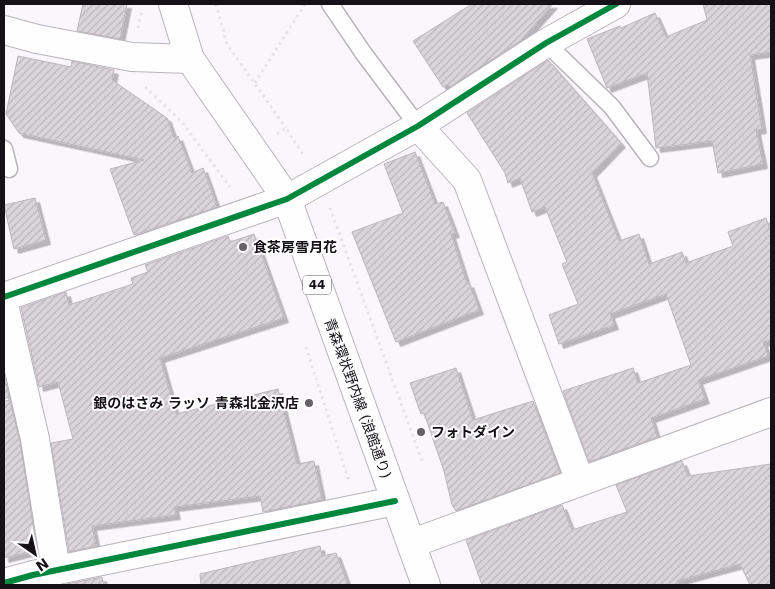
<svg xmlns="http://www.w3.org/2000/svg" width="775" height="589" viewBox="0 0 775 589" font-family="'DejaVu Sans','Noto Sans JP',sans-serif">
	<style>
		.building { fill: url(#building-hatch); stroke: #bab6ba; filter: url(#shadow) }
		.lines { fill: none; stroke-linecap: round; stroke-linejoin: round }
		.lane-casing { stroke: #b8b5ba; stroke-width: 19 }
		.street-casing { stroke: #b8b5ba; stroke-width: 30 }
		.primary-casing { stroke: #b8b5ba; stroke-width: 30 }
		.path { stroke: #e4e3e4; stroke-width: 3; stroke-dasharray: 2.5 4; stroke-linecap: butt }
		.lane { stroke: #fefeff; stroke-width: 16 }
		.street { stroke: #fefeff; stroke-width: 28 }
		.primary { stroke: #fefeff; stroke-width: 28 }
		.cycleway-casing { stroke: #fff; stroke-width: 9 }
		.cycleway { stroke: #00873e; stroke-width: 6 }
		.poi-dot { fill: #656267; stroke: #fff; stroke-width: 2 }
		.labels { text-anchor: middle; stroke-width: 4; stroke-linejoin: round; paint-order: stroke }
		.shield { fill: #fff; stroke: #5b595d; stroke-width: 1 }
		.shield-label { font-size: 12px; font-weight: bold; fill: #151217 }
		.poi-label { font-size: 14px; font-weight: bold; fill: #151217; stroke: #fff; text-anchor: start }
		.street-label { font-size: 14px; fill: #151217; stroke: #fff }
	</style>
	<defs>
		<pattern id="building-hatch" width="6" height="6" patternUnits="userSpaceOnUse" patternTransform="scale(1.25)"><rect width="6" height="6" fill="#d9d5d9"/><path d="M-1 1l2-2M0 6l6-6M5 7l2-2" fill="none" stroke="#b9b6ba"/></pattern>
		<filter id="shadow"><feDropShadow dx="4.5" dy="4.5" stdDeviation="0" flood-color="#0004"/></filter>
	</defs>
	<rect width="100%" height="100%" fill="#faf7fc"/>
	<!-- building -->
	<g class="building">
		<path d="M83,4H127L120,39L77,31Z"/>
		<path d="M472,4H553L520,41L450,87L448,84L443,87L413,41Z"/>
		<path d="M703,4H771V52L750,55L762,129L756,130L763,164L718,173L712,141L656,148L647,73L607,88L587,39L620,26L621,28L655,13L666,37L707,20Z"/>
		<path d="M18,56L71,67L72,61L114,70L112,80L167,118L174,138L178,136L192,173L203,168L217,207L134,235L110,169L144,160L19,133L6,114Z"/>
		<path d="M548,60L621,143L592,173L619,241L639,234L649,264L682,252L686,263L733,246L728,232L766,218L771,232V340L763,342L768,356L698,380L705,399L651,418L657,437L589,462L563,391L633,368L638,383L691,365L666,294L610,314L614,325L559,344L549,315L578,304L562,264L567,262L545,207L532,212L520,178L508,183L505,173L467,113Z"/>
		<path d="M415,152L435,204L443,202L455,233L451,234L467,284L469,283L479,310L396,342L352,232L403,213L384,164Z"/>
		<path d="M35,198L46,240L14,249L4,205Z"/>
		<path d="M254,234L284,318L160,358L176,414L278,389L297,464L314,461L322,500L263,512L260,496L174,507L176,515L92,526L96,546L69,552L51,443L73,439L58,382L39,387L21,308L66,292L69,305L133,284L131,278L148,272L145,265L228,236L230,242Z"/>
		<path d="M456,368L473,420L533,401L560,473L456,511L452,505L444,471L424,413L421,414L410,383Z"/>
		<path d="M4,373L9,397L4,399Z"/>
		<path d="M10,400L20,442L37,550L4,558V401Z"/>
		<path d="M682,461L688,476L771,464V585H750L740,564L677,581L679,585H482L466,540L562,505L572,530L627,512L616,485Z"/>
		<path d="M320,546L322,556L336,553L348,585H201L200,574Z"/>
		<path d="M102,577L104,585H62Z"/>
	</g>
	<g class="lines">
		<!-- lane casing -->
		<g class="lane-casing">
			<g id="lane">
				<path d="M330,4L364,54L418,126"/>
				<path d="M546,43L612,107L650,158"/>
				<path d="M4,149L9,169"/>
			</g>
		</g>
		<!-- street casing -->
		<g class="street-casing">
			<g id="street">
				<path d="M4,30L37,39L132,57L190,59"/>
				<path d="M418,126L467,180L580,481"/>
				<path d="M4,297L287,199L418,126L546,43L616,4"/>
				<path d="M4,305L35,439L56,570"/>
				<path d="M413,543L771,412"/>
				<path d="M4,583L33,575L395,501"/>
			</g>
		</g>
		<!-- primary casing -->
		<g class="primary-casing">
			<path id="primary" d="M173,4L190,59L287,199L426,585"/>
		</g>
		<!-- path -->
		<g class="path">
			<path d="M216,4L227,44L286,128"/>
			<path d="M138,28L142,10"/>
			<path d="M255,83L305,4"/>
			<path d="M145,87L181,121L230,187"/>
			<path d="M277,134L286,128L304,156"/>
			<path d="M330,208L422,461"/>
			<path d="M306,347L349,481"/>
		</g>
		<!-- lane -->
		<use href="#lane" class="lane"/>
		<!-- street -->
		<use href="#street" class="street"/>
		<!-- primary -->
		<use href="#primary" class="primary"/>
		<!-- cycleway casing -->
		<g class="cycleway-casing">
			<g id="cycleway">
				<path d="M4,297L287,199L418,126L546,43L616,4"/>
				<path d="M4,583L33,575L395,501"/>
			</g>
		</g>
		<!-- cycleway -->
		<use href="#cycleway" class="cycleway"/>
	</g>
	<!-- markers -->
	<g class="poi-dot">
		<circle cx="243" cy="247" r="5"/>
		<circle cx="309" cy="403" r="5"/>
		<circle cx="421" cy="432" r="5"/>
	</g>
	<g class="labels">
		<!-- shield labels -->
		<rect class="shield" x="303" y="275.5" width="28" height="19" rx="4"/>
		<g class="shield-label">
			<text x="317" y="289">44</text>
		</g>
		<!-- poi labels -->
		<g class="poi-label">
			<text x="253" y="252">食茶房雪月花</text>
			<text x="299" y="408" text-anchor="end">銀のはさみ ラッソ 青森北金沢店</text>
			<text x="431" y="437">フォトダイン</text>
		</g>
		<!-- street labels -->
		<g class="street-label">
			<text transform="translate(358 398) rotate(70)" y="5">青森環状野内線 (浪館通り)</text>
		</g>
	</g>
	<!-- border -->
	<rect width="775" height="589" fill="none" stroke="#151217" stroke-width="10"/>
	<!-- north arrow -->
	<g transform="translate(35 554) rotate(146)" stroke="#ffffff" stroke-width="4" paint-order="stroke">
	<path d="M0-4L9 19L0 12L-9 19Z" fill="#151217"/>
	<text y="-8" font-size="14" font-weight="bold" text-anchor="middle" fill="#151217">N</text>
	</g>
</svg>
